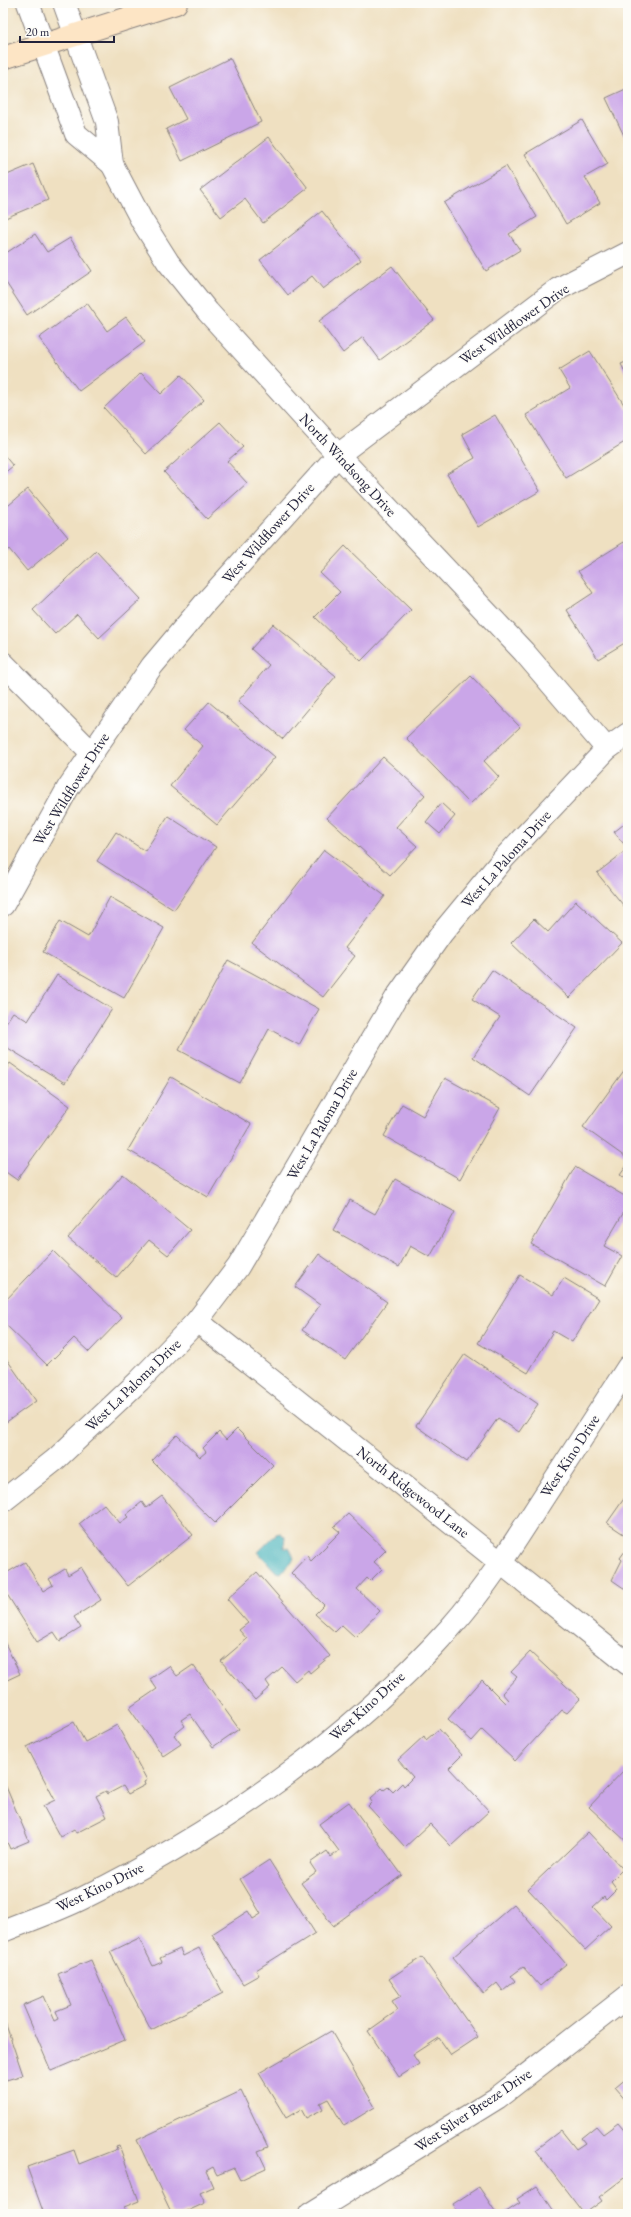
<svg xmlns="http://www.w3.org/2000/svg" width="631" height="2217" viewBox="0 0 631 2217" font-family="'EB Garamond',serif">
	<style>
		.water { fill: #40b0b9; stroke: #31697a }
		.building { fill: #caa6e8 }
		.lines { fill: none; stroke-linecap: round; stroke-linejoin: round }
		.street-casing { stroke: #88817e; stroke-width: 24 }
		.secondary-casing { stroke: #88817e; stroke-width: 24 }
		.street { stroke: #fff; stroke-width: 22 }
		.secondary { stroke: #fde5c5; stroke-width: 22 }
		.labels { text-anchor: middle; stroke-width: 3; stroke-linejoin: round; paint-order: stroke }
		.street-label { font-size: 15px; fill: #22223b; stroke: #fdfcf7 }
	</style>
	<rect width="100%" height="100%" fill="#fdfcf7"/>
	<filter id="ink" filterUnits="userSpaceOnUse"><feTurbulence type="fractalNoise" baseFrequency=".025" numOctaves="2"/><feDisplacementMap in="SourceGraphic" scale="8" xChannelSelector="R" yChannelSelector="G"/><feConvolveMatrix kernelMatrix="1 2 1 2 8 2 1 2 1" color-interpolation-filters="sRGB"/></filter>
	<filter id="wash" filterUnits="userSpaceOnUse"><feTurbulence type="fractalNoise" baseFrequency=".012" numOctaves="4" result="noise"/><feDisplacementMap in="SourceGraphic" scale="16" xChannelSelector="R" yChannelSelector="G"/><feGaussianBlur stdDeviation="0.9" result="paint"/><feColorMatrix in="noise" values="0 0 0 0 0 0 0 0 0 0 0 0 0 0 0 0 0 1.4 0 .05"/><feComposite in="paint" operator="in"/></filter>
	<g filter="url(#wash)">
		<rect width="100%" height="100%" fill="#efe0c1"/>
		<!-- water -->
		<path class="water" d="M281,1533L285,1537L284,1548H289L295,1558L281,1573L276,1572L258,1552L276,1534Z"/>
		<g id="blocks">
			<!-- building -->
			<g class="building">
				<path d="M230,58L261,122L182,161L166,129L186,119L170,88Z"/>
				<path d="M628,88V144L606,98Z"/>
				<path d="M582,120L608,164L585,177L600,203L566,224L525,154Z"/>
				<path d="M269,137L308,188L263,223L245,199L221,217L200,190Z"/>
				<path d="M33,164L48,200L3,219V165L7,175Z"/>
				<path d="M506,166L537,217L509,234L520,250L486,271L444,203Z"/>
				<path d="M322,211L361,260L323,289L312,276L288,295L260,260Z"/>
				<path d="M35,234L47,252L70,238L92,271L27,315L3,278V255Z"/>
				<path d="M392,266L434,320L380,360L363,337L343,353L319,321Z"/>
				<path d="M87,303L107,331L126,317L145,342L79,391L39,338Z"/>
				<path d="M590,351L628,411V440L566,478L526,415L570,388L559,370Z"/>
				<path d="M628,361V378L621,364Z"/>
				<path d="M141,373L161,394L181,375L204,400L146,454L104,408Z"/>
				<path d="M495,415L540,491L478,527L447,474L475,458L462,434Z"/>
				<path d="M220,422L243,447L227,461L247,483L207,519L164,472Z"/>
				<path d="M3,454L13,466L3,474Z"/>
				<path d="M28,489L68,537L27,571L9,549L3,554V510Z"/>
				<path d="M624,542L628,547V641L598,659L567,610L593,593L578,571Z"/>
				<path d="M345,546L411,610L361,661L315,617L340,592L320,573Z"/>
				<path d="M96,551L141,599L99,638L77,614L55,634L33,610Z"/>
				<path d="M273,624L336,676L283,739L238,701L269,665L251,649Z"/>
				<path d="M471,676L520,727L484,761L499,777L470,804L406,738Z"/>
				<path d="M209,702L275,757L217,825L170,786L203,746L184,730Z"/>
				<path d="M383,757L425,795L396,827L417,846L390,875L327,818Z"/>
				<path d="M441,803L455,816L440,834L426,822Z"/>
				<path d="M168,816L216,847L174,910L97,861L116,832L145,851Z"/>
				<path d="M628,821V911L597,873L628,849L614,832Z"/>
				<path d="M324,850L385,896L345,948L355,956L323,997L252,943Z"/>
				<path d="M110,897L164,928L124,998L43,952L60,921L88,937Z"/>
				<path d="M576,901L622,943L569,998L511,943L534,919L548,932Z"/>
				<path d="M228,960L319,1009L299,1045L269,1029L240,1083L179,1050Z"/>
				<path d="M492,970L577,1028L530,1096L473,1057L500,1017L472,999Z"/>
				<path d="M57,975L112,1009L65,1083L3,1045V1027L13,1012L28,1021Z"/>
				<path d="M10,1063L70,1106L17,1180L3,1170V1073Z"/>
				<path d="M628,1065V1159L583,1127Z"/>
				<path d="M171,1077L251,1124L208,1197L128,1150Z"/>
				<path d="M445,1078L500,1108L460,1179L384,1136L402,1104L423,1116Z"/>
				<path d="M628,1164V1180L620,1175Z"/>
				<path d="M575,1167L628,1198V1205L604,1246L622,1256L605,1286L531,1244Z"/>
				<path d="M123,1174L190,1230L168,1255L149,1240L116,1278L68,1238Z"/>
				<path d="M395,1179L455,1212L430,1257L410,1246L399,1267L333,1230L350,1200L375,1214Z"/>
				<path d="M53,1251L122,1318L89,1352L74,1338L47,1365L3,1322V1303Z"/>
				<path d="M319,1254L387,1302L345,1360L302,1330L320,1305L295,1287Z"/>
				<path d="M520,1275L553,1295L564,1278L599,1299L572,1342L553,1331L528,1373L478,1343Z"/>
				<path d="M3,1354L36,1401L5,1423L3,1420Z"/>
				<path d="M465,1354L538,1404L519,1432L498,1418L467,1462L416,1426Z"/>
				<path d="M237,1429L273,1465L215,1523L152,1461L177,1435L200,1457L206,1452L203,1448L219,1432L226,1440Z"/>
				<path d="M628,1493V1537L607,1523Z"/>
				<path d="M162,1496L193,1535L128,1586L79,1524L104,1504L120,1523L128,1517L126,1515L142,1502L146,1508Z"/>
				<path d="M348,1514L386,1550L374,1562L382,1569L370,1581L367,1578L357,1589L380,1611L355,1637L342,1625L335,1632L315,1614L324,1605L291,1573L307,1556L311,1561L340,1532L334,1527Z"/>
				<path d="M628,1547V1591L612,1580L622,1560L620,1558Z"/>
				<path d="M25,1562L43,1591L53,1585L49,1579L65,1569L68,1575L81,1567L101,1600L74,1617L81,1628L60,1641L54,1632L37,1642L3,1588V1575Z"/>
				<path d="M257,1572L330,1656L310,1673L308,1670L295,1681L282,1667L266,1681L270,1687L255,1700L221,1661L247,1639L239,1630L248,1623L227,1599Z"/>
				<path d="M3,1639L20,1674L3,1682Z"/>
				<path d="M530,1652L580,1699L567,1713L562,1710L515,1761L482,1730L472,1741L448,1719L482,1680L505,1703L508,1700L502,1693L517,1677L511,1672Z"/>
				<path d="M193,1665L239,1729L213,1747L190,1714L181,1720L185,1726L174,1735L181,1744L163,1756L129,1708L157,1689L150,1679L169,1666L177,1676Z"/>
				<path d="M74,1722L85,1742L117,1725L147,1780L144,1782L145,1785L128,1794L123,1786L108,1794L106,1791L96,1796L107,1817L76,1833L74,1829L60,1837L43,1806L55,1800L27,1747Z"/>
				<path d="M439,1729L462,1755L449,1768L489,1811L451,1846L430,1824L405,1847L368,1806L372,1802L370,1799L382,1788L384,1790L388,1787L393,1792L402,1783L404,1786L413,1777L398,1760L424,1736L426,1740Z"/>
				<path d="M624,1770L628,1773V1843L589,1807Z"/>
				<path d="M4,1782L29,1841L10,1849L7,1842L3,1844Z"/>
				<path d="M349,1802L402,1875L333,1926L301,1883L316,1872L310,1863L327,1851L331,1857L339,1851L319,1824Z"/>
				<path d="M588,1832L623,1869L611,1881L617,1889L606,1900L604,1897L593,1907L611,1926L585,1950L528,1889Z"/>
				<path d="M269,1860L315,1933L256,1970L259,1975L243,1984L212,1934L248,1911L253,1919L261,1914L240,1879Z"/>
				<path d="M514,1904L566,1964L540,1986L523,1967L511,1976L515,1981L503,1991L497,1983L484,1994L453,1957Z"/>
				<path d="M139,1938L153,1966L162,1962L160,1958L180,1949L183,1956L199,1948L223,1993L151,2030L110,1952Z"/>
				<path d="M422,1957L478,2037L451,2055L439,2038L413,2055L419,2064L399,2077L368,2031L398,2010L392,2001L401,1996L389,1979Z"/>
				<path d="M91,1960L125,2040L51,2071L23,2005L44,1996L55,2021L59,2019L56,2011L71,2005L58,1974Z"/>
				<path d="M3,2016L23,2075L3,2081Z"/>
				<path d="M331,2031L375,2107L344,2126L328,2099L320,2103L323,2109L306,2118L301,2109L286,2118L259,2073Z"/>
				<path d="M628,2077V2103L615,2088Z"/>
				<path d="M241,2091L268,2147L258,2151L266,2168L240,2180L234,2168L217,2175L213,2167L206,2171L213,2187L200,2193L205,2203L181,2214H172L137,2140Z"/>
				<path d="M618,2123L628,2135V2175L599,2197L602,2201L584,2214L535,2150L561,2130L576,2149L585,2143L581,2138L596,2126L603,2134Z"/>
				<path d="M119,2145L139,2201L124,2207L127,2214H44L27,2167L74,2150L79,2164L117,2149L116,2146Z"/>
				<path d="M537,2186L556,2214H503L520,2203L517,2199Z"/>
				<path d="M479,2187L497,2214H450L456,2209L453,2204Z"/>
			</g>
		</g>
	</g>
	<g filter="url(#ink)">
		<use href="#blocks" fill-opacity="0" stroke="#88817e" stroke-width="1"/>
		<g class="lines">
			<!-- street casing -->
			<g class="street-casing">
				<g id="street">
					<path d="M28,3L76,134L112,164"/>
					<path d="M64,3L107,122L112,164L142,221L168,262L208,312L338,455L524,652L607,749"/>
					<path d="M3,663L91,752"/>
					<path d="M3,905L68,788L152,666L205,603L338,455L558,289L628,253"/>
					<path d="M197,1321L628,1664"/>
					<path d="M3,1501L55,1460L139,1381L197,1321L238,1267L396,998L442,933L504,858L607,749L628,734"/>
					<path d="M3,1931C30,1920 57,1911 83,1898C219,1831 349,1740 450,1628C485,1589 513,1545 541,1501C570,1456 599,1411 628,1367"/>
					<path d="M310,2214L497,2098L628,1996"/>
				</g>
			</g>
			<!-- secondary casing -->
			<g class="secondary-casing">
				<path id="secondary" d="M3,58L176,3"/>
			</g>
			<!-- street -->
			<use href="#street" class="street"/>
			<!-- secondary -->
			<use href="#secondary" class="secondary"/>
		</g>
	</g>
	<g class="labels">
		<!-- street labels -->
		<g class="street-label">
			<text transform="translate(514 324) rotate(-35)" y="5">West Wildflower Drive</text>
			<text transform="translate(348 465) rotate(47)" y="5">North Windsong Drive</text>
			<text transform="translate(268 533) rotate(-48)" y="5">West Wildflower Drive</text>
			<text transform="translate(71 789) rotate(-58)" y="5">West Wildflower Drive</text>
			<text transform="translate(506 859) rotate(-48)" y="5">West La Paloma Drive</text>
			<text transform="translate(322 1124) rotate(-60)" y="5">West La Paloma Drive</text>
			<text transform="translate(133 1385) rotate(-44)" y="5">West La Paloma Drive</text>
			<text transform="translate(570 1456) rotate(-57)" y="5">West Kino Drive</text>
			<text transform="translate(413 1492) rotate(38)" y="5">North Ridgewood Lane</text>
			<text transform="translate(367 1706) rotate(-42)" y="5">West Kino Drive</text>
			<text transform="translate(100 1887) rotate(-26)" y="5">West Kino Drive</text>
			<text transform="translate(473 2110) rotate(-34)" y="5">West Silver Breeze Drive</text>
		</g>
	</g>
	<!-- margin -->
	<rect width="631" height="2217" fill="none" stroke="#fdfcf7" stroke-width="16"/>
	<!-- scale -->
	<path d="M20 36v6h94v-6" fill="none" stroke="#22223b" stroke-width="2"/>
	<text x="26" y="36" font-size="12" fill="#22223b" stroke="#fdfcf7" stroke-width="3" paint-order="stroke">20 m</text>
</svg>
